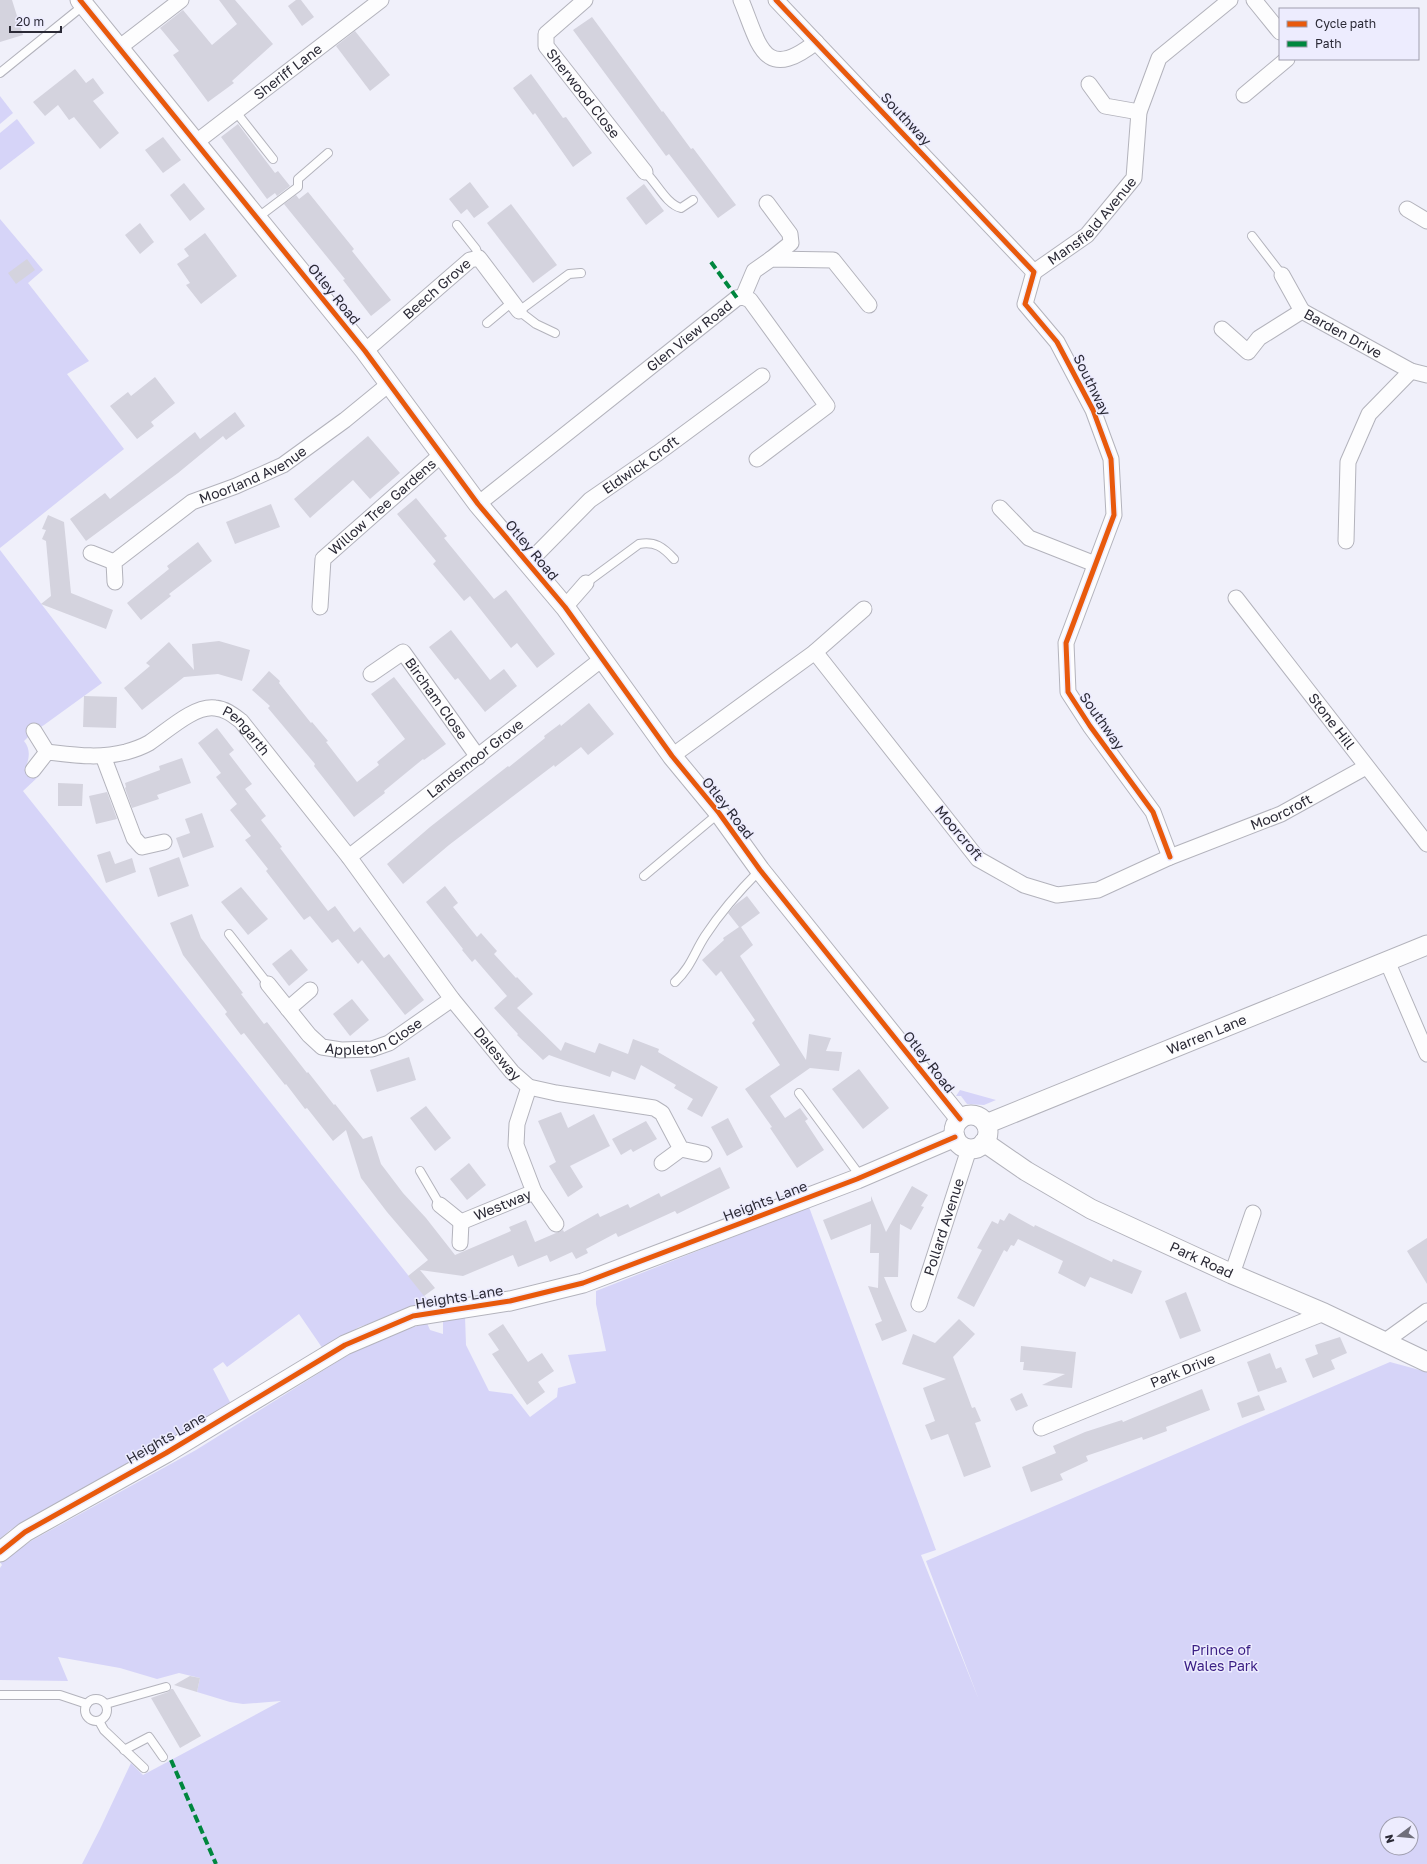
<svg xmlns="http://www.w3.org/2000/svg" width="1427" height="1864" viewBox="0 0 1427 1864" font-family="'Golos Text',sans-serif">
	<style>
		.green { fill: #d6d4f8; fill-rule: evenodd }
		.building { fill: #d4d3de }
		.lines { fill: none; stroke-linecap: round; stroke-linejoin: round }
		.service-casing { stroke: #b3b3bc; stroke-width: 10 }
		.minor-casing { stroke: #b3b3bc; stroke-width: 17 }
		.tertiary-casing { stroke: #b3b3bc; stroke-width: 21 }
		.service { stroke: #fdfdfe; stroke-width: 8 }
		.minor { stroke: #fdfdfe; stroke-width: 15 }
		.tertiary { stroke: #fdfdfe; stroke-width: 19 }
		.quiet { stroke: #00873e; stroke-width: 4; stroke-dasharray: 8 4; stroke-linecap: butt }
		.cycleway-casing { stroke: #edecfe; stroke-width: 8 }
		.cycleway { stroke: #e8590c; stroke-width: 5 }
		.labels { text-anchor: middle; stroke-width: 3; stroke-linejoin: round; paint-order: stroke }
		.street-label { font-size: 14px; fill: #2b2a36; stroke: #edecfe }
		.park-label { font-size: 14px; fill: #3a1e84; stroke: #edecfe }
	</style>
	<rect width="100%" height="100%" fill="#f0f0fa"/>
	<!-- green -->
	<g class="green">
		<path d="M0,96L13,113L0,124Z"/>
		<path d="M17,119L35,143L0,170V133Z"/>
		<path d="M0,219L43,270L28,283L89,361L67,374L124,449L0,548Z"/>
		<path d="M0,550L102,683L44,725L34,731L24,741C30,748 30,757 26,766L33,770L39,776L23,791L431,1304L359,1327L323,1349L299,1314L227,1367L223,1362L213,1369L231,1404L10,1530L0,1539Z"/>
		<path d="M960,1090L996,1100L984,1105L967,1104L961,1096H956Z"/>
		<path d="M809,1207L936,1550L921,1555L979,1700L926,1561L1390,1362L1427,1372V1864H82L100,1829L131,1763L143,1775L281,1701L243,1704L230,1702L197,1692L200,1678L179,1673L157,1679L120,1668L58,1657L68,1681L0,1680V1568L2,1565L0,1562L31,1541L196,1450L372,1340L427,1323L430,1330L443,1334V1319L465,1316L466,1345L489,1391L512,1394L530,1417L557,1397L558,1388L576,1383L568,1355L606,1351L596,1304V1291ZM1387,1824H1411V1848H1387Z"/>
	</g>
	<!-- building -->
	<g class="building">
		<path d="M0,0H12L23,35L0,42Z"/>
		<path d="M219,0H235L273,44L232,81L234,83L208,102L173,55L179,51L160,28L183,10L212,45L237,24Z"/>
		<path d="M296,0H301L314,17L302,26L288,6Z"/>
		<path d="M592,17L662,112L663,111L691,149L693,148L736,205L718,218L669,154L666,156L573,30Z"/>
		<path d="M355,31L390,75L370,91L336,46Z"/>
		<path d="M75,69L86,83L93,78L104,93L93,101L119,133L100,149L74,117L69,120L58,105L45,116L33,102Z"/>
		<path d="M531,74L563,118L566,117L592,153L573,167L535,113L533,115L513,88Z"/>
		<path d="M238,124L275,173L278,171L290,186L277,196L275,193L267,199L221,137Z"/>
		<path d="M163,137L181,160L163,173L145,150Z"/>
		<path d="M470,182L489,207L474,218L467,209L461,214L449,199Z"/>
		<path d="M184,183L205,209L190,221L170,195Z"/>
		<path d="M644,184L664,211L646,225L626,198Z"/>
		<path d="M308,192L354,249L352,251L391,300L371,316L343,280L345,279L284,204L296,195L299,199Z"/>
		<path d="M511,204L557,265L533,283L487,223Z"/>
		<path d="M140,223L154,242L140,254L125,235Z"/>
		<path d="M205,233L237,276L201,304L186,285L190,283L177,264L189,256L184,249Z"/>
		<path d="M27,259L35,270L16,284L8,273Z"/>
		<path d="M155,377L175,403L151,422L154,426L137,439L110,406L128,392L131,396Z"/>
		<path d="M235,412L245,426L226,440L223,436L178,473L86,541L70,519L105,493L110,499L195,432L200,439Z"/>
		<path d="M368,436L400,473L370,499L353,480L310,518L294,499Z"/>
		<path d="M416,498L447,536L444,538L494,599L506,590L555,654L537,668L517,643L511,648L470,596L464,601L433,564L436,561L397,514Z"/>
		<path d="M271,504L280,527L235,544L226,522Z"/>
		<path d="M48,515L64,522L71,593L113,610L106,629L41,604L51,596L46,541L42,539L46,530L42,529Z"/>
		<path d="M198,542L212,561L169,594L171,596L141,620L127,603L169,569L167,566Z"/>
		<path d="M451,630L490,680L504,669L517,686L485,712L458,678L455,680L429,647Z"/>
		<path d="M219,641L250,650L242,681L218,674L184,677L142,710L124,688L150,666L146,663L169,642L194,670L192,644Z"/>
		<path d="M269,671L280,681L279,683L311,723L312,722L328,741L326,742L357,782L379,765L377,762L405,739L371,694L394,677L446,744L424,760L423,759L384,791L385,793L354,817L314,766L315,764L268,708L270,706L252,690Z"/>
		<path d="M84,696L117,697L116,728L83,727Z"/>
		<path d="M589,703L614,734L588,755L581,747L555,767L554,765L449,845L403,884L387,864L430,827L508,766L509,767L545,738L544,736L560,724L561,726Z"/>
		<path d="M217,728L234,750L229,754L252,784L245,789L266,816L261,820L282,847L280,848L328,911L335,906L354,932L360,927L384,958L389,954L424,1000L405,1015L362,960L358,964L338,939L332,943L310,916L304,920L266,871L268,869L245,840L251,836L230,810L237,804L216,777L221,773L198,743Z"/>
		<path d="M182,758L191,783L157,795L159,799L132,808L125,788L126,787L125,783L160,770L159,766Z"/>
		<path d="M58,783L83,784L82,806H58Z"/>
		<path d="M107,792L117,819L96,824L89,796Z"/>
		<path d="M202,813L214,847L183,858L176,838L190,833L185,819Z"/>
		<path d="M110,851L115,864L132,858L136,872L106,883L97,855Z"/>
		<path d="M179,857L189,886L158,897L149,868Z"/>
		<path d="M445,886L458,903L453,907L477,937L481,933L497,951L494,954L516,978L517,977L533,994L517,1008L561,1051L565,1042L595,1053L599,1043L628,1054L633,1039L659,1049L658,1052L718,1087L702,1117L687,1109L693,1099L674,1088L676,1085L641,1065L635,1080L612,1071L610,1077L549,1055L543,1060L517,1035L518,1034L494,1008L507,996L475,959L472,962L462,950L463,949L426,902Z"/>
		<path d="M241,887L268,919L248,935L221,902Z"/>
		<path d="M747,896L760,913L741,927L753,945L740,956L806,1060L809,1034L831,1038L826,1051L842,1052L839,1071L810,1068L770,1096L785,1118L800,1108L808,1119L805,1121L824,1150L797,1168L770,1128L772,1127L745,1089L780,1065L752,1023L755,1020L721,971L716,976L702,960L724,940L723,938L739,927L728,913L735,905Z"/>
		<path d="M192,914L201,938L243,993L241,994L264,1024L267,1022L307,1073L308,1072L334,1105L335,1104L363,1139L372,1136L381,1164L403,1193L426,1218L455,1255L511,1231L509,1227L526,1220L535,1242L563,1230L564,1232L598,1213L600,1217L628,1204L630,1208L659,1193L661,1197L720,1167L730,1188L677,1214L675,1211L618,1237L616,1233L586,1249L588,1253L576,1259L572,1252L550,1262L547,1255L518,1267L513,1255L463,1276L420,1270L435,1288L424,1296L408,1276L428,1260L387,1212L361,1178L346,1130L333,1141L307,1108L305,1109L286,1084L285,1085L244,1033L241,1035L225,1014L227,1012L183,955L170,923Z"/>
		<path d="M291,949L308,970L289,986L272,964Z"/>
		<path d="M352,999L369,1020L350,1036L333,1014Z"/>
		<path d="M409,1057L416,1080L377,1092L370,1070Z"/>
		<path d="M859,1069L889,1108L863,1129L832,1089Z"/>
		<path d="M426,1106L451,1138L435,1151L410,1118Z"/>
		<path d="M561,1112L568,1128L594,1114L610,1146L570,1166L583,1187L568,1197L549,1166L556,1162L538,1121Z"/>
		<path d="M728,1118L743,1147L727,1156L711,1127Z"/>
		<path d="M646,1121L657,1139L633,1152L631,1149L621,1155L612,1139Z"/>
		<path d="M469,1163L486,1185L467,1200L450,1179Z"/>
		<path d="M912,1186L928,1195L921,1206L924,1207L911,1230L900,1224L898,1277H884L907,1331L882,1341L875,1324L882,1321L868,1286L878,1288L879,1253H870L871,1224L831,1240L823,1220L871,1201V1196L886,1232Z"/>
		<path d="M1009,1213L1034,1227L1035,1225L1112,1262L1113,1259L1142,1271L1132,1294L1090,1277L1085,1287L1058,1273L1063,1261L1018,1239L1014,1246L1011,1245L1007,1252L1004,1250L974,1307L957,1298L982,1250L977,1248L992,1221L998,1224L1000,1219L1004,1221Z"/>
		<path d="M1427,1238V1284L1407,1251Z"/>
		<path d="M1186,1292L1201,1331L1180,1339L1165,1301Z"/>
		<path d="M959,1319L975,1334L953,1357L972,1408L975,1407L981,1421L975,1423L991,1467L964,1477L948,1434L931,1440L925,1425L935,1421L923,1388L946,1379L902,1364L913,1334L935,1343Z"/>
		<path d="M503,1324L528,1362L542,1353L554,1371L538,1382L545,1392L527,1405L492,1354L499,1350L488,1334Z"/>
		<path d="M1340,1337L1347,1353L1331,1360L1335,1369L1313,1378L1305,1359L1318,1354L1315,1345Z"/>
		<path d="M1021,1346L1076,1352L1072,1388L1042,1385L1065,1374L1023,1370L1024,1362H1020Z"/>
		<path d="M1270,1353L1276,1369L1281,1367L1287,1382L1258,1392L1247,1362Z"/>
		<path d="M1202,1389L1210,1410L1166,1427L1167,1431L1143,1440L1142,1437L1086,1456L1088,1461L1060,1474L1063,1480L1031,1492L1022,1467L1056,1453L1053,1446L1085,1432L1122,1420L1123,1422Z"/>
		<path d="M1022,1393L1028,1406L1016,1411L1010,1399Z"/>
		<path d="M1259,1395L1265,1410L1242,1418L1237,1403Z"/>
		<path d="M190,1676L200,1678L197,1692L174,1685Z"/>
		<path d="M171,1689H173L201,1736L180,1748L151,1698L168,1692Z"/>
	</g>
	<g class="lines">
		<!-- service casing -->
		<g class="service-casing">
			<g id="service">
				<path d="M0,73L84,5"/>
				<path d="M236,112L273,159"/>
				<path d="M645,172C657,183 666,204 681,208L693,200"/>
				<path d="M257,218L298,187V179L328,153"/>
				<path d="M457,225L476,249L479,258"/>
				<path d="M1252,236L1282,275"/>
				<path d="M487,323L512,302"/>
				<path d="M555,333L536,324L519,311L569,274L581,273"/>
				<path d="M586,583L639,544C655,541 663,547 674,559"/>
				<path d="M644,876L719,813"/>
				<path d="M229,934L268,984"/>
				<path d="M675,982C691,967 694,953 705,936C722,910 739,891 760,870"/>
				<path d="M799,1093L861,1177"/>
				<path d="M420,1171L440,1205"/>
				<path d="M0,1695H60L87,1704"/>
				<circle cx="96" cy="1710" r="11"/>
				<path d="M106,1704L166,1687"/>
				<path d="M99,1721L104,1730L144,1768"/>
				<path d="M124,1750L149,1737L163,1757"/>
			</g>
		</g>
		<!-- minor casing -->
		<g class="minor-casing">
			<g id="minor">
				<path id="s1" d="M585,0L546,34V46L645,172"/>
				<path d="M741,0C759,43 763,84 816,42"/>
				<path d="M776,0L1034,272L1025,304L1057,342L1093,410L1111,459L1114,515L1066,643L1068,692L1090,726L1153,812L1170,857"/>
				<path d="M1254,0L1280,32"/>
				<path d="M120,47L181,0"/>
				<path d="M1089,84L1105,106L1139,112"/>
				<path d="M1244,95L1287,59"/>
				<path id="s2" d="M195,143L381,0"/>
				<path d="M767,203L790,234L791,243L771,259"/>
				<path d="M1407,209L1427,221"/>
				<path id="s3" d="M1034,272L1087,235L1134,178L1139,112L1159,58L1230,0"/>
				<path d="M1282,275L1302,311"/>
				<path d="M743,297L754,271L771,259L833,260L869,305"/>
				<path id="s4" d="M1222,329L1248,352L1259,338L1302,311L1411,371L1427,375"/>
				<path id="s5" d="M365,351L470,260L479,258L519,311"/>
				<path id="s6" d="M478,504L737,298L743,297L750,300L827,406L757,459"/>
				<path d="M1000,508L1029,538L1095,564"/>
				<path d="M1346,541L1348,462L1369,414L1411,371"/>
				<path d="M91,553L114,562"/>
				<path id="s7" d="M528,563L590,500L658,453L762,376"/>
				<path id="s8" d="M115,582L114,562L192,502L236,486L283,465L345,420L389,384"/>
				<path id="s9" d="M1236,598L1427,844"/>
				<path id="s10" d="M320,607L323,559L441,455"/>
				<path d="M565,607L586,583"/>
				<path d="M815,652L864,609"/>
				<path id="s11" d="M371,674L403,652L478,757"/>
				<path d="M34,731L47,752"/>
				<path d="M103,756L134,838L142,847L164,842"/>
				<path id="s12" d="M672,756L815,652L978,859L1024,885L1057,895L1098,890L1170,857L1281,814L1366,767"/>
				<path id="s13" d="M33,770L47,752C74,755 99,759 126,752C133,750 142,747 149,743C166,732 194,705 215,708C226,709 233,715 241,721L349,857L452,999L512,1072L529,1087L556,1093L654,1108L662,1113L681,1149L704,1154"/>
				<path id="s14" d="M349,857L602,659"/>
				<path d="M1387,961L1427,1054"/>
				<path id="s15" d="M268,984L309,1035L322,1047L341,1050L372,1049L389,1043L452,999"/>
				<path d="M288,1009L310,990"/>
				<path d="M662,1163L681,1149"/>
				<path d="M534,1192L556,1224"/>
				<path id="s16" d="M440,1205L461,1222L534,1192L516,1145L517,1124L529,1087"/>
				<path d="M460,1243L461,1222"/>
				<path d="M1232,1274L1253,1213"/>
				<path id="s17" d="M919,1304L969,1149"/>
				<path d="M1384,1342L1427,1311"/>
				<path id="s18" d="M1041,1428L1324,1313"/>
			</g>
		</g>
		<!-- tertiary casing -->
		<g class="tertiary-casing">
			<g id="tertiary">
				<path d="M80,0L365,351L478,504L565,607L672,756L719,813L760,870L960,1119"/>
				<circle cx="971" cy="1132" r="17"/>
				<path id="s19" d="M986,1124L1427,945"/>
				<path id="s20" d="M984,1142L1026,1171L1091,1209L1232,1274L1324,1313L1427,1362"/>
				<path d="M0,1552L25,1532L166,1453L345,1345L413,1316L510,1301L583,1283L857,1179L955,1137"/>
			</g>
		</g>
		<!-- service -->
		<use href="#service" class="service"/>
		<!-- minor -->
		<use href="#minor" class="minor"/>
		<!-- tertiary -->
		<use href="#tertiary" class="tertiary"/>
		<!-- quiet -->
		<g class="quiet">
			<path d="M711,262L737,298"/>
			<path d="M171,1760L216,1864"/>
		</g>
		<!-- cycleway casing -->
		<g class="cycleway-casing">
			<g id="cycleway">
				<path d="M80,0L365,351L478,504L565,607L672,756L719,813L760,870L960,1119"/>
				<path d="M776,0L1034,272L1025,304L1057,342L1093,410L1111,459L1114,515L1066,643L1068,692L1090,726L1153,812L1170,857"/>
				<path d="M0,1552L25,1532L166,1453L345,1345L413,1316L510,1301L583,1283L857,1179L955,1137"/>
			</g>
		</g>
		<!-- cycleway -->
		<use href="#cycleway" class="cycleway"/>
	</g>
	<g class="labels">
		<!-- street labels -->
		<g class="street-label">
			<text dy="5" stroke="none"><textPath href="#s2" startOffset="117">Sheriff Lane</textPath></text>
			<text dy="5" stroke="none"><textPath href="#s1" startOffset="124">Sherwood Close</textPath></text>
			<text transform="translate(906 119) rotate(47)" y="5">Southway</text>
			<text dy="5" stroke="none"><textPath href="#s3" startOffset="78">Mansfield Avenue</textPath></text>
			<text dy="5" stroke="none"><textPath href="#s5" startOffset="95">Beech Grove</textPath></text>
			<text transform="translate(334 294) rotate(51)" y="5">Otley Road</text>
			<text dy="5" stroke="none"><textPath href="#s4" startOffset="150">Barden Drive</textPath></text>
			<text dy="5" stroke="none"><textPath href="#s6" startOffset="270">Glen View Road</textPath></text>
			<text transform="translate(1092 385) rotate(64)" y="5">Southway</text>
			<text dy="5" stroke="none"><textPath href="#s7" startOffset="150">Eldwick Croft</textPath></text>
			<text dy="5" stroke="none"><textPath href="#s8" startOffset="185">Moorland Avenue</textPath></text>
			<text dy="5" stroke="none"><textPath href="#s10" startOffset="127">Willow Tree Gardens</textPath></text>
			<text transform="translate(532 550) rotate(50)" y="5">Otley Road</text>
			<text dy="5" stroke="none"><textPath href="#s11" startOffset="96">Bircham Close</textPath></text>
			<text transform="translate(1102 721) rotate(55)" y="5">Southway</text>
			<text dy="5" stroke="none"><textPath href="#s9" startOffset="156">Stone Hill</textPath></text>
			<text dy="5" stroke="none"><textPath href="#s13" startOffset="243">Pengarth</textPath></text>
			<text dy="5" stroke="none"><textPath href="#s14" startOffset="160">Landsmoor Grove</textPath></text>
			<text transform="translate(728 808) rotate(52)" y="5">Otley Road</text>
			<text dy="5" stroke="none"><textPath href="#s12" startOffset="768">Moorcroft</textPath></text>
			<text transform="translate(959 833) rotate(50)" y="5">Moorcroft</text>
			<text dy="5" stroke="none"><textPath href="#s15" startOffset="138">Appleton Close</textPath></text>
			<text dy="5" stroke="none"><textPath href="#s19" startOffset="238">Warren Lane</textPath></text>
			<text dy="5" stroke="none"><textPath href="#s13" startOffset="653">Dalesway</textPath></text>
			<text transform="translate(929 1062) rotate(52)" y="5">Otley Road</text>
			<text transform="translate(765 1201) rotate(-21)" y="5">Heights Lane</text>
			<text dy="5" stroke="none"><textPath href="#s16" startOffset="72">Westway</textPath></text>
			<text dy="5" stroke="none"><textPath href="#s17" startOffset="81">Pollard Avenue</textPath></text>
			<text dy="5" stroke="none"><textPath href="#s20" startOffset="248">Park Road</textPath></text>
			<text transform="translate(459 1297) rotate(-9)" y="5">Heights Lane</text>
			<text dy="5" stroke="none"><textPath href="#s18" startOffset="153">Park Drive</textPath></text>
			<text transform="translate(166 1438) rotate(-30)" y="5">Heights Lane</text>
		</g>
		<!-- park labels -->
		<g class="park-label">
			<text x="1221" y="1655">Prince of<tspan x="1221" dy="16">Wales Park</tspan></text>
		</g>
	</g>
	<!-- legend -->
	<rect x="1279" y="8" width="140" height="52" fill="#edecfe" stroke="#9f9eae"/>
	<rect x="1287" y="21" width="20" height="6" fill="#e8590c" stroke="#9f9eae"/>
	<text x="1315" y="28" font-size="12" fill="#2b2a36">Cycle path</text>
	<rect x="1287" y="41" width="20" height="6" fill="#00873e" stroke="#9f9eae"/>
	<text x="1315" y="48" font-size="12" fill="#2b2a36">Path</text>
	<!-- north arrow -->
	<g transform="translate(1399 1836) rotate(254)"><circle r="19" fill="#edecfe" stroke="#9f9eae"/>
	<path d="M0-3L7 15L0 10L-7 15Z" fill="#706f7b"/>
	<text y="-6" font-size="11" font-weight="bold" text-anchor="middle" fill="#2b2a36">N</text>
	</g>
	<!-- scale -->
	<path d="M10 26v6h51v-6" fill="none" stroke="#2b2a36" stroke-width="2"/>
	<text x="16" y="26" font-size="12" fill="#2b2a36" stroke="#edecfe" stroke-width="3" paint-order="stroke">20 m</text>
</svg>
